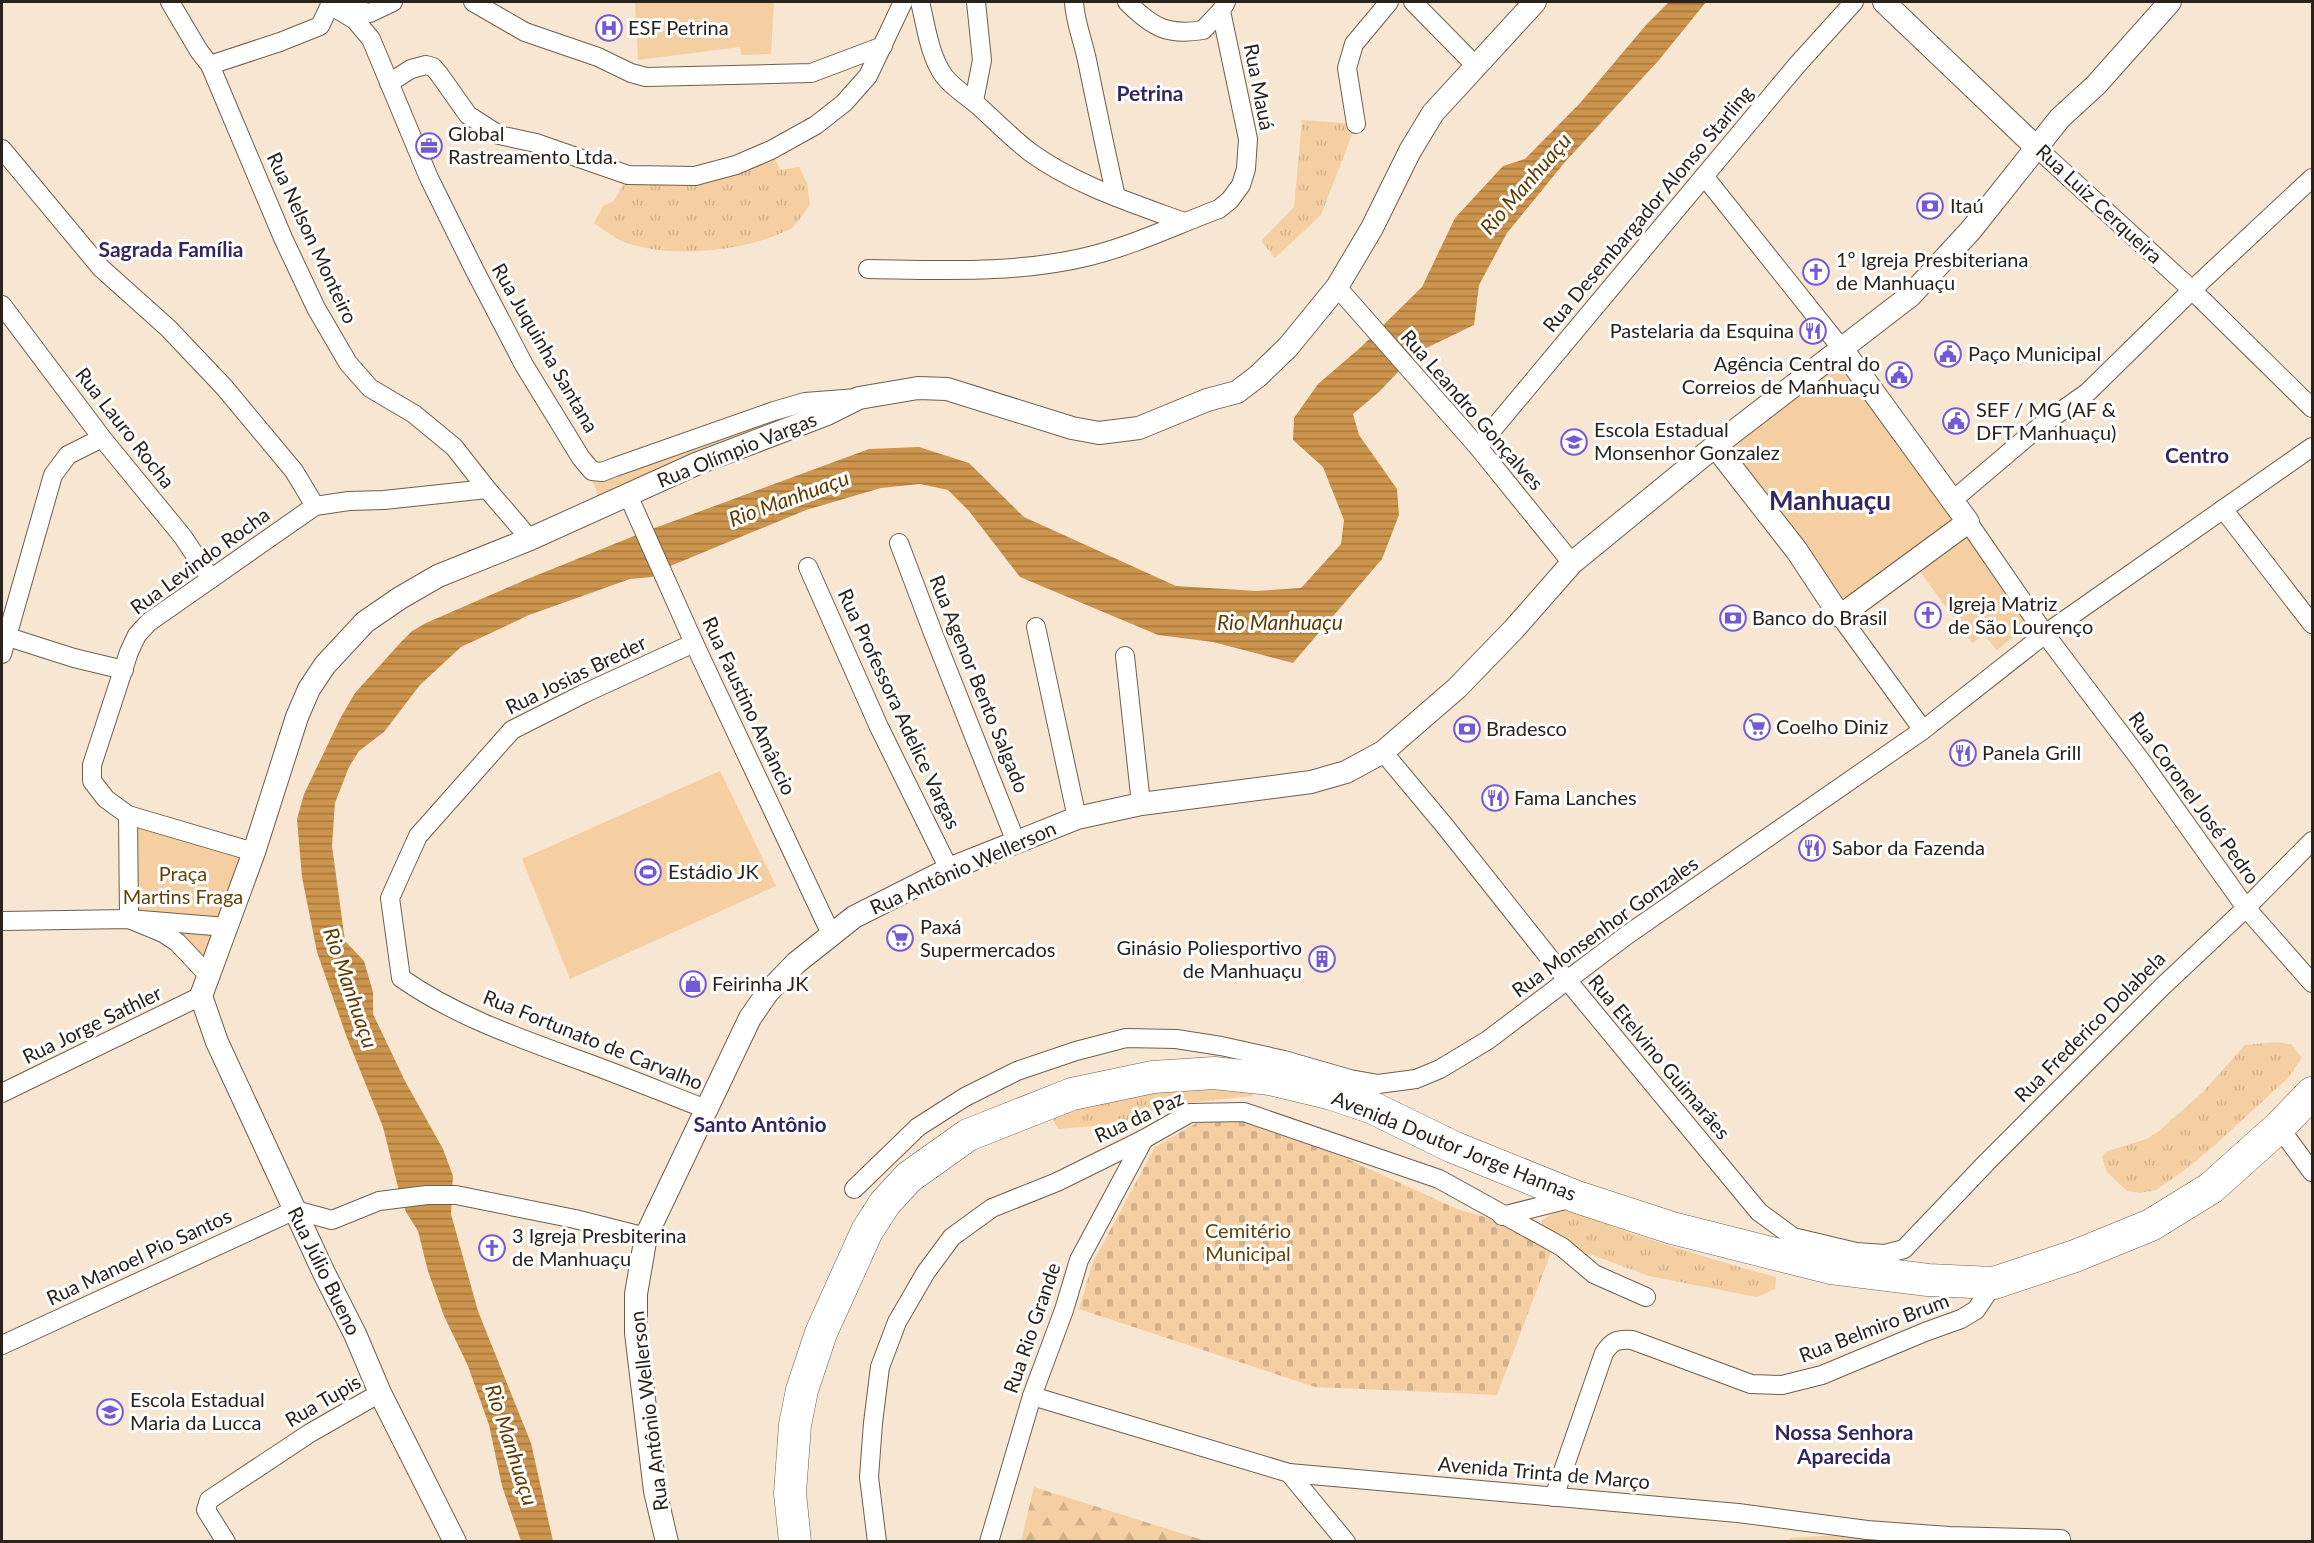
<svg xmlns="http://www.w3.org/2000/svg" width="2314" height="1543" viewBox="0 0 2314 1543" font-family="Lato,sans-serif">
	<style>
		.grass { fill: url(#grass-tufts) }
		.forest { fill: url(#forest-firs) }
		.cemetery { fill: url(#cemetery-stones) }
		.green { fill: #f5cfa2 }
		.water { fill: url(#water-rules) }
		.lines { fill: none; stroke-linecap: round; stroke-linejoin: round }
		.minor-casing { stroke: #6e5f4d; stroke-width: 20 }
		.tertiary-casing { stroke: #6e5f4d; stroke-width: 24 }
		.trunk-casing { stroke: #6e5f4d; stroke-width: 33 }
		.minor { stroke: #fff; stroke-width: 18 }
		.tertiary { stroke: #fff; stroke-width: 22 }
		.trunk { stroke: #fff; stroke-width: 32 }
		.labels { text-anchor: middle; stroke-width: 6; stroke-linejoin: round; paint-order: stroke }
		.poi-label { font-size: 20px; fill: #2a231c; stroke: #fff; text-anchor: start }
		.street-label { font-size: 20px; fill: #2a231c; stroke: #fff }
		.park-label { font-size: 20px; fill: #664105; stroke: #fff }
		.neighbourhood-label { font-size: 21px; font-weight: bold; fill: #332761; stroke: #fff }
		.water-label { font-size: 21px; font-style: italic; fill: #603b00; stroke: #fff }
		.district-label { font-size: 26px; font-weight: bold; fill: #332761; stroke: #fff }
	</style>
	<defs>
		<pattern id="grass-tufts" width="24" height="20" patternUnits="userSpaceOnUse" patternTransform="scale(1.5)"><rect width="24" height="20" fill="#f5cfa2"/><path d="M3 7l-1-3M5 7V3M7 7l1-3M15 17l-1-3M17 17v-4M19 17l1-3" fill="none" stroke="#d2b18b"/></pattern>
		<pattern id="forest-firs" width="22" height="20" patternUnits="userSpaceOnUse" patternTransform="scale(1.5)"><rect width="22" height="20" fill="#f5cfa2"/><path d="M5 1l3.5 6h-7zM16 11l3.5 6h-7z" fill="#d2b18b"/></pattern>
		<pattern id="cemetery-stones" width="16" height="16" patternUnits="userSpaceOnUse" patternTransform="scale(1.5)"><rect width="16" height="16" fill="#f5cfa2"/><path d="M2 7V4a2 2 0 0 1 4 0v3zM10 15v-3a2 2 0 0 1 4 0v3z" fill="#d2b18b"/></pattern>
		<pattern id="water-rules" width="6" height="5" patternUnits="userSpaceOnUse" patternTransform="scale(1.5)"><rect width="6" height="5" fill="#cc944c"/><path d="M0 2.5h6" fill="none" stroke="#a6783e"/></pattern>
	</defs>
	<rect width="100%" height="100%" fill="#f7e6d1"/>
	<!-- grass -->
	<g class="grass">
		<path d="M1302,120L1356,124L1321,215L1275,258L1261,241L1294,207Z"/>
		<path d="M771,150L780,170L799,167L807,183L810,205C804,212 799,221 793,227C788,231 781,233 776,235C735,253 658,259 617,239C609,234 602,228 594,223L603,206L614,201L628,175L695,176Z"/>
		<path d="M2278,1042L2292,1045L2302,1058L2288,1078L2216,1144L2186,1169L2156,1190L2140,1193L2127,1191L2107,1172L2102,1157L2105,1152L2147,1139L2159,1131L2203,1092L2245,1045Z"/>
		<path d="M1151,1086L1254,1087L1252,1096L1168,1105L1135,1119L1096,1126L1058,1129L1052,1117L1056,1110Z"/>
		<path d="M1567,1206C1596,1223 1629,1232 1661,1243C1700,1255 1737,1267 1776,1277L1775,1289L1757,1297L1649,1276L1584,1252L1542,1229V1220Z"/>
	</g>
	<!-- forest -->
	<path class="forest" d="M1034,1487L1206,1541H1021Z"/>
	<!-- cemetery -->
	<path class="cemetery" d="M1198,1122H1250L1299,1137L1457,1209L1495,1220L1552,1250L1497,1395L1315,1387L1079,1309L1093,1262L1155,1147Z"/>
	<!-- green -->
	<g class="green">
		<path d="M635,2H774L771,54L741,55L740,47L638,60Z"/>
		<path d="M1842,349L1964,518L1893,571L1834,605L1715,446Z"/>
		<path d="M829,398L602,507L588,467Z"/>
		<path d="M1965,534L2028,626L1997,650L1984,635L1972,643L1919,570Z"/>
		<path d="M720,771L776,886L570,979L522,859Z"/>
		<path d="M128,815L254,852L209,976L177,942L129,919Z"/>
		<path d="M1893,1532L1890,1541L1792,1542L1789,1538Z"/>
	</g>
	<!-- water -->
	<path class="water" d="M1669,2H1706L1659,60L1565,162L1507,233L1479,285L1474,325L1416,353L1380,391L1353,414L1359,435L1397,489L1399,515L1382,559L1293,663L1213,642L1158,635L1020,577L969,511L948,490L920,484L881,488L806,510L663,569L652,577L630,579L529,615L461,647L420,685L384,732L359,751L349,767L335,803L332,846L345,941L364,961L373,992V1014L405,1081L443,1149L453,1176L451,1214L478,1311L531,1443L553,1541H521L502,1486L489,1425L468,1366L444,1316L428,1271L418,1231L406,1212L401,1199L383,1127L347,1038L317,952L302,877L297,819L304,794L341,717L355,693L401,642L412,631L426,623L525,580L644,532L869,449L919,447L969,463L1024,517L1176,586L1257,591L1301,588L1341,544L1344,520L1323,467L1293,440L1294,418L1318,384L1360,348L1422,287L1455,218L1503,166L1525,159L1581,102L1646,25Z"/>
	<g class="lines">
		<!-- minor casing -->
		<g class="minor-casing">
			<g id="minor">
				<path d="M170,2L199,51L210,65L283,238L316,308L348,363L370,388L414,414L454,447L487,489L530,539"/>
				<path d="M473,2L525,32L598,57L631,73L646,77L811,73L883,46"/>
				<path d="M920,2C926,25 929,55 944,76C954,89 969,97 982,109C997,123 1013,139 1030,152C1075,185 1132,203 1184,222"/>
				<path d="M1074,2C1075,23 1084,43 1088,65C1097,109 1106,153 1116,197"/>
				<path d="M1127,2C1152,27 1167,36 1203,30L1221,11"/>
				<path d="M1413,2L1477,67"/>
				<path d="M330,5L355,20L371,39L429,178L474,269L524,365L581,458L592,471L602,472L615,467L774,411L805,402L857,398"/>
				<path d="M341,7L370,13L393,2"/>
				<path d="M210,65L280,42L320,26L330,5"/>
				<path d="M389,83L411,69L426,65L433,67L439,74L468,115L499,135L536,143L628,175L695,176L736,165L771,150L816,125L844,103L868,76L903,2"/>
				<path d="M974,101L982,60L976,2"/>
				<path d="M1356,124L1347,68L1354,44L1389,2"/>
				<path d="M2036,147L2192,290L2312,408"/>
				<path d="M2,149L101,268L168,328L224,387L294,471L315,506"/>
				<path d="M1704,176L1842,349"/>
				<path d="M868,269C942,270 1018,274 1090,256C1134,245 1176,225 1219,209L1230,200L1241,185L1246,169L1248,139L1221,11L1226,2"/>
				<path d="M1337,287L1478,447L1572,563"/>
				<path d="M2,305L102,438L183,537L211,579"/>
				<path d="M1478,447L1797,65L1854,2"/>
				<path d="M628,495L694,643L831,934"/>
				<path d="M1953,500L2039,427L2088,392L2192,290L2312,178"/>
				<path d="M2223,509L2312,624"/>
				<path d="M1968,522L2045,634L2142,762L2246,908L2312,983"/>
				<path d="M899,543L933,633L1016,842"/>
				<path d="M808,567L879,727L949,869"/>
				<path d="M1840,616L1923,730"/>
				<path d="M1036,627L1077,818"/>
				<path d="M5,636L74,658L124,670"/>
				<path d="M694,643L583,694L512,730L418,836L390,898L401,978C458,1018 525,1040 590,1064C628,1078 667,1094 706,1109"/>
				<path d="M2,654L53,475L68,455L102,438"/>
				<path d="M1125,656L1141,804"/>
				<path d="M1383,752L1444,825L1567,980L1759,1212L1793,1237L1856,1252L1885,1254L1904,1249L1987,1162L2163,986L2246,908L2312,841"/>
				<path d="M128,815L129,919L163,933L177,942L209,976"/>
				<path d="M254,852L128,815L106,799L92,781V765L129,652L137,635L149,622L315,506L349,501L384,500L487,489"/>
				<path d="M2,921L129,919L226,927"/>
				<path d="M2,1093L201,996"/>
				<path d="M2279,1127L2312,1172"/>
				<path d="M854,1189L918,1127L965,1097L1017,1071L1076,1051L1126,1038L1176,1039L1221,1046L1284,1060L1350,1079L1378,1084L1416,1079L1440,1069L1488,1040L1627,935L1923,730L2045,634L2312,447"/>
				<path d="M1502,1216L1573,1198"/>
				<path d="M2,1345L295,1210L332,1220L379,1201L427,1195H456L575,1219L646,1237"/>
				<path d="M1032,1396L1289,1473L1738,1513L1867,1530L1949,1536L2061,1539"/>
				<path d="M1289,1473L1346,1542"/>
				<path d="M1554,1497L1604,1353C1612,1341 1617,1339 1632,1340L1751,1384L1782,1385L1822,1375L1925,1332L1961,1319L1976,1310L1994,1283"/>
				<path d="M226,1542L206,1510L209,1500L310,1433L380,1393"/>
				<path d="M877,1542L869,1477L873,1423L880,1367L897,1322L926,1272L952,1237L992,1208L1057,1182L1144,1139L1190,1113L1244,1112L1439,1179L1562,1247L1594,1274L1646,1297"/>
				<path d="M989,1542L1032,1396L1064,1310L1079,1260L1144,1139"/>
			</g>
		</g>
		<!-- tertiary casing -->
		<g class="tertiary-casing">
			<g id="tertiary">
				<path d="M1884,2L2036,147"/>
				<path d="M1715,446L1797,551L1840,616L1968,522L1842,349"/>
				<path d="M455,1542L380,1393L355,1334L324,1273L217,1042L201,996L254,852L297,717L309,689L325,665L365,622L400,598L438,576L530,539L696,464L827,414L859,398L918,388L947,389L1072,428L1099,433L1139,428L1207,400L1237,392L1258,376L1288,347L1337,287L1372,228L1410,151L1433,113L1535,2"/>
				<path d="M667,1542L655,1491L636,1333V1294L646,1236L750,1018L768,992L796,963L854,917L949,869L1077,818L1141,804L1311,782L1346,772L1383,752L1457,688L1514,629L1572,563L1715,446L1910,296L1971,230L2060,118L2096,85L2170,2"/>
			</g>
		</g>
		<!-- trunk casing -->
		<g class="trunk-casing">
			<path id="trunk" d="M795,1542L790,1493L795,1425L802,1390L821,1333L867,1231L885,1203L909,1177L968,1135L1072,1094L1153,1077L1214,1073L1270,1079L1332,1094L1373,1108L1453,1147L1577,1197L1672,1228L1831,1268L1928,1280L1994,1283L2075,1256L2151,1225L2211,1188L2279,1127L2312,1093"/>
		</g>
		<!-- minor -->
		<use href="#minor" class="minor"/>
		<!-- tertiary -->
		<use href="#tertiary" class="tertiary"/>
		<!-- trunk -->
		<use href="#trunk" class="trunk"/>
	</g>
	<!-- icons -->
	<defs>
		<g id="hospital-ring" transform="scale(1.35)"><circle r="9.5" fill="#fff" stroke="#7359d3" stroke-width="1.5"/><path d="M-5-5h3v3.5h4V-5h3V5h-3V1.5h-4V5h-3Z" fill="#7359d3"/></g>
		<g id="office-ring" transform="scale(1.35)"><circle r="9.5" fill="#fff" stroke="#7359d3" stroke-width="1.5"/><path d="M-6-3h4V-5.5h4V-3h4V5H-6ZM-1-4.5V-3h2v-1.5ZM-6 0V1H6V0Z" fill="#7359d3"/></g>
		<g id="bank-ring" transform="scale(1.35)"><circle r="9.5" fill="#fff" stroke="#7359d3" stroke-width="1.5"/><path d="M-6-4H6V4H-6ZM0-2.3a2.3 2.3 0 1 0 0 4.6a2.3 2.3 0 1 0 0-4.6Z" fill="#7359d3"/></g>
		<g id="church-ring" transform="scale(1.35)"><circle r="9.5" fill="#fff" stroke="#7359d3" stroke-width="1.5"/><path d="M-1.2-6h2.4v3.5h3.3v2.4h-3.3V6h-2.4V-.1h-3.3v-2.4h3.3Z" fill="#7359d3"/></g>
		<g id="restaurant-ring" transform="scale(1.35)"><circle r="9.5" fill="#fff" stroke="#7359d3" stroke-width="1.5"/><path d="M-5-6h1v4h1v-4h1v4h1v-4h1v5L-1.5 .5V6h-2V.5L-5-1ZM5-6V6H3V1.5H1.5Q1.5-4 5-6Z" fill="#7359d3"/></g>
		<g id="civic-ring" transform="scale(1.35)"><circle r="9.5" fill="#fff" stroke="#7359d3" stroke-width="1.5"/><path d="M-.6-6.5H3V-4.5H.6V-3L4-1V1h2V6H-6V1h2V-1L-.6-3ZM-1.2 2.5V6h2.4V2.5Z" fill="#7359d3"/></g>
		<g id="school-ring" transform="scale(1.35)"><circle r="9.5" fill="#fff" stroke="#7359d3" stroke-width="1.5"/><path d="M0-5L7-2L0 1L-7-2ZM-4 1L0 2.5L4 1V4Q0 6-4 4Z" fill="#7359d3"/></g>
		<g id="supermarket-ring" transform="scale(1.35)"><circle r="9.5" fill="#fff" stroke="#7359d3" stroke-width="1.5"/><path d="M-6-5.5h2.5l.6 2H6L4.5 2H-2.5L-4.4-4H-6ZM-1.5 3.2a1.3 1.3 0 1 0 .1 0ZM3 3.2a1.3 1.3 0 1 0 .1 0Z" fill="#7359d3"/></g>
		<g id="stadium-ring" transform="scale(1.35)"><circle r="9.5" fill="#fff" stroke="#7359d3" stroke-width="1.5"/><path d="M0-5a6.5 5 0 1 0 0 10a6.5 5 0 1 0 0-10ZM-3.5-1.8h7v3.6h-7Z" fill="#7359d3"/></g>
		<g id="building-ring" transform="scale(1.35)"><circle r="9.5" fill="#fff" stroke="#7359d3" stroke-width="1.5"/><path d="M-4-6H4V6H1V3H-1V6H-4ZM-2.5-4.3h1.7v1.8h-1.7ZM.8-4.3h1.7v1.8H.8ZM-2.5-1h1.7V.8h-1.7ZM.8-1h1.7V.8H.8Z" fill="#7359d3"/></g>
		<g id="shop-ring" transform="scale(1.35)"><circle r="9.5" fill="#fff" stroke="#7359d3" stroke-width="1.5"/><path d="M-5-2.5h2.3a2.7 3.5 0 0 1 5.4 0H5L5.5 6h-11ZM-1.5-2.5h3a1.5 2.3 0 0 0-3 0Z" fill="#7359d3"/></g>
	</defs>
	<g fill-rule="evenodd">
		<use href="#hospital-ring" x="609" y="28"/>
		<use href="#office-ring" x="429" y="146"/>
		<use href="#bank-ring" x="1930" y="206"/>
		<use href="#church-ring" x="1816" y="272"/>
		<use href="#restaurant-ring" x="1813" y="331"/>
		<use href="#civic-ring" x="1948" y="354"/>
		<use href="#civic-ring" x="1899" y="375"/>
		<use href="#civic-ring" x="1956" y="421"/>
		<use href="#school-ring" x="1574" y="442"/>
		<use href="#church-ring" x="1928" y="615"/>
		<use href="#bank-ring" x="1733" y="618"/>
		<use href="#supermarket-ring" x="1757" y="727"/>
		<use href="#bank-ring" x="1467" y="729"/>
		<use href="#restaurant-ring" x="1963" y="753"/>
		<use href="#restaurant-ring" x="1495" y="798"/>
		<use href="#restaurant-ring" x="1812" y="848"/>
		<use href="#stadium-ring" x="648" y="872"/>
		<use href="#supermarket-ring" x="900" y="938"/>
		<use href="#building-ring" x="1322" y="959"/>
		<use href="#shop-ring" x="693" y="984"/>
		<use href="#church-ring" x="492" y="1248"/>
		<use href="#school-ring" x="110" y="1412"/>
	</g>
	<g class="labels">
		<!-- poi labels -->
		<g class="poi-label">
			<text x="628" y="35">ESF Petrina</text>
			<text x="448" y="141">Global<tspan x="448" dy="23">Rastreamento Ltda.</tspan></text>
			<text x="1950" y="213">Itaú</text>
			<text x="1836" y="267">1º Igreja Presbiteriana<tspan x="1836" dy="23">de Manhuaçu</tspan></text>
			<text x="1794" y="338" text-anchor="end">Pastelaria da Esquina</text>
			<text x="1968" y="361">Paço Municipal</text>
			<text x="1880" y="371" text-anchor="end">Agência Central do<tspan x="1880" dy="23">Correios de Manhuaçu</tspan></text>
			<text x="1976" y="417">SEF / MG (AF &amp;<tspan x="1976" dy="23">DFT Manhuaçu)</tspan></text>
			<text x="1594" y="437">Escola Estadual<tspan x="1594" dy="23">Monsenhor Gonzalez</tspan></text>
			<text x="1948" y="611">Igreja Matriz<tspan x="1948" dy="23">de São Lourenço</tspan></text>
			<text x="1752" y="625">Banco do Brasil</text>
			<text x="1776" y="734">Coelho Diniz</text>
			<text x="1486" y="736">Bradesco</text>
			<text x="1982" y="760">Panela Grill</text>
			<text x="1514" y="805">Fama Lanches</text>
			<text x="1832" y="855">Sabor da Fazenda</text>
			<text x="668" y="879">Estádio JK</text>
			<text x="920" y="934">Paxá<tspan x="920" dy="23">Supermercados</tspan></text>
			<text x="1302" y="955" text-anchor="end">Ginásio Poliesportivo<tspan x="1302" dy="23">de Manhuaçu</tspan></text>
			<text x="712" y="991">Feirinha JK</text>
			<text x="512" y="1243">3 Igreja Presbiterina<tspan x="512" dy="23">de Manhuaçu</tspan></text>
			<text x="130" y="1407">Escola Estadual<tspan x="130" dy="23">Maria da Lucca</tspan></text>
		</g>
		<!-- street labels -->
		<g class="street-label">
			<text transform="translate(1259 87) rotate(79)" y="7">Rua Mauá</text>
			<text transform="translate(2099 204) rotate(43)" y="7">Rua Luiz Cerqueira</text>
			<text transform="translate(1648 209) rotate(-50)" y="7">Rua Desembargador Alonso Starling</text>
			<text transform="translate(312 238) rotate(65)" y="7">Rua Nelson Monteiro</text>
			<text transform="translate(545 348) rotate(60)" y="7">Rua Juquinha Santana</text>
			<text transform="translate(1472 410) rotate(49)" y="7">Rua Leandro Gonçalves</text>
			<text transform="translate(125 428) rotate(52)" y="7">Rua Lauro Rocha</text>
			<text transform="translate(737 450) rotate(-22)" y="7">Rua Olímpio Vargas</text>
			<text transform="translate(200 561) rotate(-36)" y="7">Rua Levindo Rocha</text>
			<text transform="translate(576 675) rotate(-26)" y="7">Rua Josias Breder</text>
			<text transform="translate(979 684) rotate(68)" y="7">Rua Agenor Bento Salgado</text>
			<text transform="translate(749 706) rotate(65)" y="7">Rua Faustino Amâncio</text>
			<text transform="translate(899 709) rotate(65)" y="7">Rua Professora Adelice Vargas</text>
			<text transform="translate(2194 798) rotate(54)" y="7">Rua Coronel José Pedro</text>
			<text transform="translate(963 868) rotate(-24)" y="7">Rua Antônio Wellerson</text>
			<text transform="translate(1605 927) rotate(-36)" y="7">Rua Monsenhor Gonzales</text>
			<text transform="translate(92 1025) rotate(-26)" y="7">Rua Jorge Sathler</text>
			<text transform="translate(2090 1027) rotate(-45)" y="7">Rua Frederico Dolabela</text>
			<text transform="translate(593 1040) rotate(22)" y="7">Rua Fortunato de Carvalho</text>
			<text transform="translate(1659 1057) rotate(50)" y="7">Rua Etelvino Guimarães</text>
			<text transform="translate(1139 1117) rotate(-25)" y="7">Rua da Paz</text>
			<text transform="translate(1454 1146) rotate(22)" y="7">Avenida Doutor Jorge Hannas</text>
			<text transform="translate(139 1257) rotate(-25)" y="7">Rua Manoel Pio Santos</text>
			<text transform="translate(324 1271) rotate(64)" y="7">Rua Júlio Bueno</text>
			<text transform="translate(1032 1328) rotate(-71)" y="7">Rua Rio Grande</text>
			<text transform="translate(1874 1328) rotate(-21)" y="7">Rua Belmiro Brum</text>
			<text transform="translate(323 1401) rotate(-30)" y="7">Rua Tupis</text>
			<text transform="translate(649 1411) rotate(-97)" y="7">Rua Antônio Wellerson</text>
			<text transform="translate(1544 1473) rotate(5)" y="7">Avenida Trinta de Março</text>
		</g>
		<!-- park labels -->
		<g class="park-label">
			<text x="183" y="881">Praça<tspan x="183" dy="23">Martins Fraga</tspan></text>
			<text x="1248" y="1238">Cemitério<tspan x="1248" dy="23">Municipal</tspan></text>
		</g>
		<!-- neighbourhood labels -->
		<g class="neighbourhood-label">
			<text x="1150" y="101">Petrina</text>
			<text x="171" y="257">Sagrada Família</text>
			<text x="2197" y="463">Centro</text>
			<text x="760" y="1132">Santo Antônio</text>
			<text x="1844" y="1440">Nossa Senhora<tspan x="1844" dy="24">Aparecida</tspan></text>
		</g>
		<!-- water labels -->
		<g class="water-label">
			<text transform="translate(1526 184) rotate(-49)" y="7">Rio Manhuaçu</text>
			<text transform="translate(789 499) rotate(-20)" y="7">Rio Manhuaçu</text>
			<text x="1280" y="630">Rio Manhuaçu</text>
			<text transform="translate(350 988) rotate(71)" y="7">Rio Manhuaçu</text>
			<text transform="translate(511 1445) rotate(72)" y="7">Rio Manhuaçu</text>
		</g>
		<!-- district labels -->
		<g class="district-label">
			<text x="1830" y="510">Manhuaçu</text>
		</g>
	</g>
	<!-- border -->
	<rect width="2314" height="1543" fill="none" stroke="#2a231c" stroke-width="6"/>
</svg>
